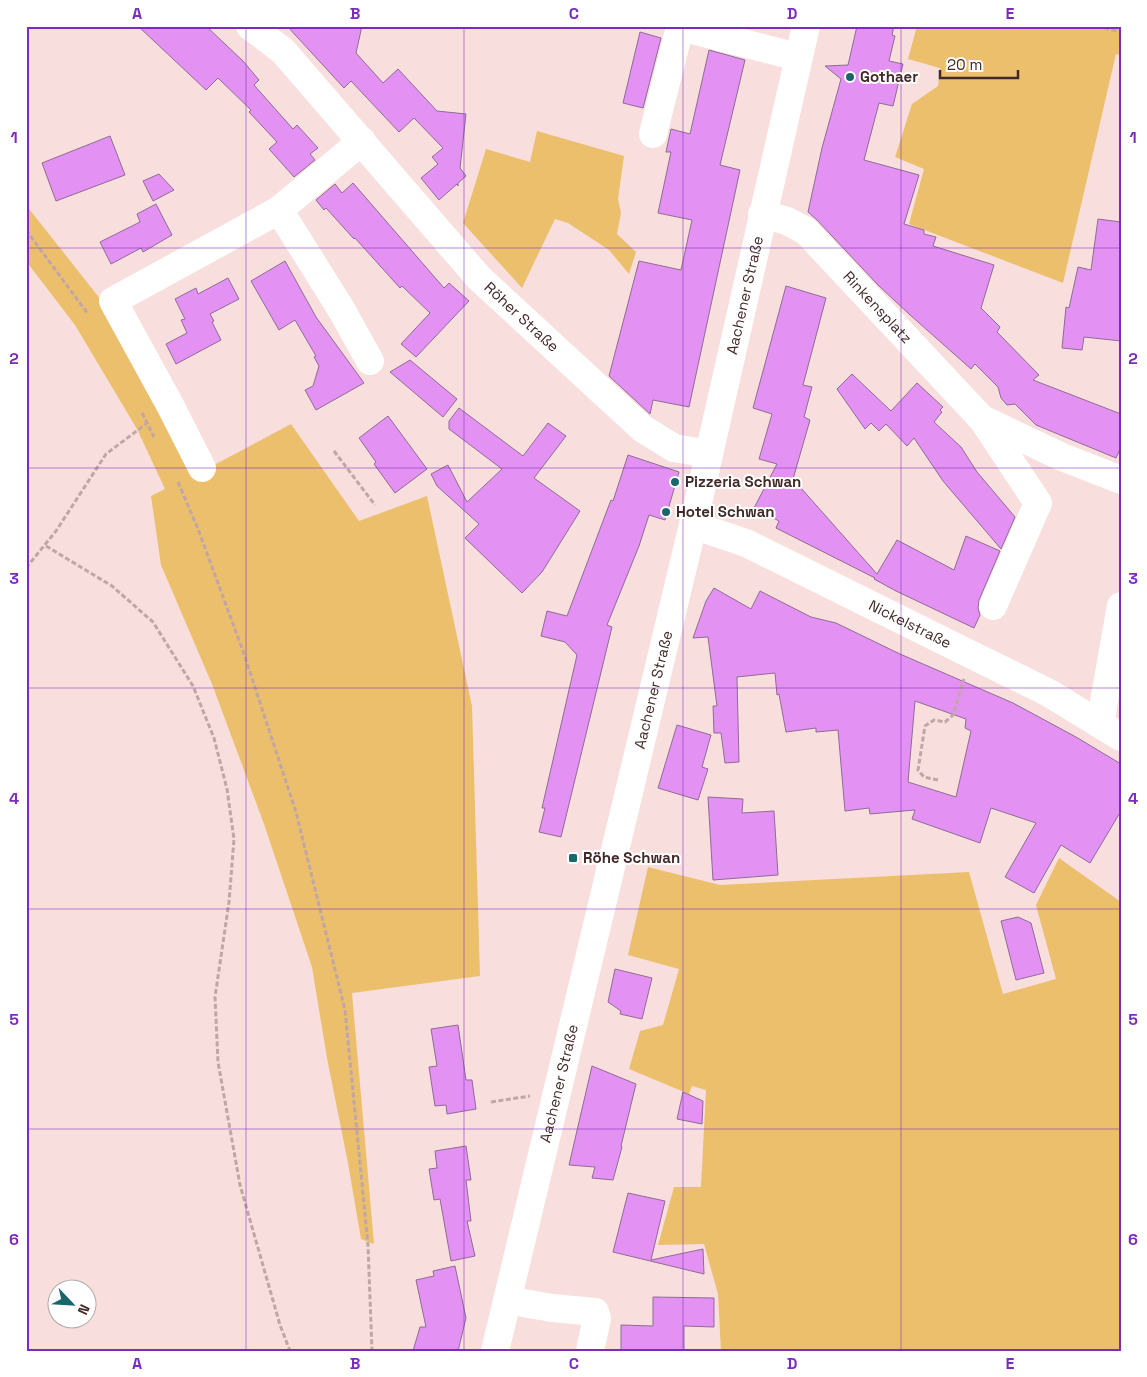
<svg xmlns="http://www.w3.org/2000/svg" width="1147" height="1377" viewBox="0 0 1147 1377" font-family="'Space Grotesk',sans-serif">
	<style>
		.green { fill: #ecbf6d }
		.building { fill: #e391f2; stroke: #8f6c95; fill-rule: evenodd }
		.lines { fill: none; stroke-linecap: round; stroke-linejoin: round }
		.path { stroke: #c0a6a5; stroke-width: 3; stroke-dasharray: 5 2.5; stroke-linecap: butt }
		.minor { stroke: #fff; stroke-width: 28 }
		.major { stroke: #fff; stroke-width: 28 }
		.grid { fill: none; stroke: #7b2cbf; stroke-width: 1; stroke-opacity: 0.55 }
		.poi-dot { fill: #19676c; stroke: #fff; stroke-width: 2 }
		.labels { text-anchor: middle; stroke-width: 4; stroke-linejoin: round; paint-order: stroke }
		.poi-label { font-size: 15px; font-weight: bold; fill: #412928; stroke: #fff; text-anchor: start }
		.street-label { font-size: 15px; fill: #412928; stroke: #fff }
		.neatline { fill: none; stroke: #7b2cbf; stroke-width: 2 }
		.grid-label { font-size: 16px; text-anchor: middle; font-weight: bold; fill: #7b2cbf }
	</style>
	<rect width="100%" height="100%" fill="#f8dedd"/>
	<!-- green -->
	<g class="green">
		<path d="M917,26H1121V55L1116,54L1063,283L909,224L924,169L895,157L912,104L938,86L940,68L908,59Z"/>
		<path d="M537,131L624,156L618,199L621,213L617,234L636,252L629,274L609,250L568,223L555,219L522,288L463,223L486,149L530,162Z"/>
		<path d="M26,205L105,305L201,472L291,424L359,521L427,496L472,706L480,976L352,993L374,1244L361,1239L348,1163L327,1058L312,967L264,824L212,684L161,565L151,496L165,489L137,429L75,325L26,261Z"/>
		<path d="M1059,858L1121,902V1351H721L718,1294L704,1244L658,1245L674,1187H701L706,1090L692,1086L689,1094L629,1069L640,1031L663,1025L679,969L628,955L648,867L720,885L969,872L1003,994L1056,979L1036,905Z"/>
	</g>
	<!-- building -->
	<g class="building">
		<path d="M138,26H206L243,61L259,80L254,85L293,129L297,125L318,148L310,154L315,160L294,177L269,149L277,142L249,112L251,110L218,78L206,90Z"/>
		<path d="M287,26H362L356,53L383,83L398,69L437,111L466,114L460,168L466,176L458,183V186L457,184L439,200L421,178L438,164L432,157L443,148L414,118L399,132L351,81L344,88Z"/>
		<path d="M857,26H894L892,35L895,36L889,61L903,64L893,106L879,103L864,160L919,175L904,224L924,230V234L936,237L933,246L994,265L981,308L1000,327L997,332L1039,375L1033,380L1121,414V447L1116,458L1036,425L1015,404L1007,405L1001,398L998,387L975,364L971,369L909,314L878,285L817,220L808,212L822,148L841,79L825,66L848,65Z"/>
		<path d="M640,32L661,38L643,108L623,103Z"/>
		<path d="M709,50L745,60L720,165L740,170L689,407L653,400L650,414L609,376L639,261L681,270L692,220L658,213L671,152H666L671,129L690,134Z"/>
		<path d="M110,136L125,175L56,201L42,163Z"/>
		<path d="M159,174L174,190L153,201L143,181Z"/>
		<path d="M353,183L444,288L449,283L469,301L416,357L401,344L430,313L402,286L400,288L355,238L354,239L326,208L324,210L316,200L335,184L342,193Z"/>
		<path d="M156,204L172,235L143,252L141,248L111,264L100,242L140,222L137,214Z"/>
		<path d="M1098,219L1121,222V341L1084,337L1082,350L1062,348L1066,307L1069,308L1078,267L1091,270Z"/>
		<path d="M285,261L316,317L364,383L316,410L305,390L313,386L319,366L314,357L316,356L295,320L279,330L251,281Z"/>
		<path d="M228,278L239,299L210,314L214,321L212,322L221,340L176,364L166,344L187,333L181,320L185,319L175,299L196,288L198,294Z"/>
		<path d="M786,286L826,298L803,385L812,387L804,417L810,420L793,479L877,574L897,540L954,570L966,536L1000,551L979,600L978,608L980,615L974,628L896,591L874,579L875,578L776,528L779,521L754,508L777,464L759,459L772,414L753,408Z"/>
		<path d="M410,360L457,399L443,417L390,372Z"/>
		<path d="M852,374L891,411L917,383L943,407L940,410L942,412L934,422L961,447L977,472L1015,517L1001,549L943,481L914,438L907,446L886,424L879,431L871,423L865,429L837,389Z"/>
		<path d="M459,408L523,456L548,423L566,436L534,478L580,511L542,572L522,593L465,538L479,524L437,486L431,474L448,465L467,502L502,469L449,429V421Z"/>
		<path d="M388,416L427,469L395,493L374,464L376,462L359,438Z"/>
		<path d="M628,455L679,472L665,520L649,515L639,546L607,625L612,627L561,837L539,832L545,808H542L577,655L565,642L541,636L547,611L567,616L611,500L613,501Z"/>
		<path d="M714,588L751,609L760,591L811,617L836,623L900,654L1013,703L1076,737L1121,764V811L1090,863L1061,845L1034,893L1005,877L1036,823L991,808L980,843L912,819L915,810L870,814L869,808L845,811L838,730L816,732V728L786,732L779,694L777,695L775,673L737,677L739,762L725,763L721,733H714L713,706H717L708,637L693,638L706,601ZM915,701L966,719L965,728L971,731L956,797L908,782Z"/>
		<path d="M677,725L711,735L702,767L708,769L698,800L658,788Z"/>
		<path d="M708,797L743,799L742,813L774,811L778,875L713,880Z"/>
		<path d="M1018,917L1031,923L1044,973L1016,980L1001,921Z"/>
		<path d="M615,969L652,978L642,1019L620,1014L621,1011L608,1002Z"/>
		<path d="M458,1025L466,1080H472L476,1109L447,1114L446,1105L435,1106L429,1067L437,1066L431,1029Z"/>
		<path d="M592,1066L636,1084L621,1146L622,1147L613,1180L592,1178L595,1167L569,1165Z"/>
		<path d="M683,1092L703,1101L702,1124L677,1119Z"/>
		<path d="M466,1146L471,1180H466L471,1221H467L475,1256L451,1261L440,1199L434,1200L429,1169L437,1168L435,1151Z"/>
		<path d="M628,1193L665,1201L651,1260L703,1249L704,1274L613,1252Z"/>
		<path d="M455,1266L466,1318L458,1351H413L420,1327H426L416,1280L434,1276L433,1271Z"/>
		<path d="M653,1297L714,1298V1327L684,1326V1351H621V1325L653,1326Z"/>
	</g>
	<g class="lines">
		<!-- path -->
		<g class="path">
			<path d="M1097,26L1121,32"/>
			<path d="M26,230L88,314"/>
			<path d="M142,413L154,437"/>
			<path d="M334,451L375,505"/>
			<path d="M178,482L198,529L243,651L296,812L345,1010L368,1245L372,1351"/>
			<path d="M46,546L112,586L153,622L193,686L214,738L227,789L234,839L229,902L215,997L218,1062L240,1185L280,1325L290,1351"/>
			<path d="M26,568L56,531L106,454L146,424"/>
			<path d="M938,780L924,777L918,770L925,726L934,720L945,722L953,715L964,679"/>
			<path d="M491,1102L530,1096"/>
		</g>
		<!-- minor -->
		<g class="minor">
			<path d="M653,134L680,27L798,57"/>
			<path d="M279,210L341,309L370,361"/>
			<path id="s1" d="M762,214L787,221L806,231L982,419L1062,457L1121,480"/>
			<path d="M983,420L1038,503L993,606"/>
			<path d="M202,468L170,405L113,301L279,210L362,141"/>
			<path id="s2" d="M693,525L746,543L974,656L1049,693L1121,737"/>
			<path d="M1100,724L1121,606"/>
			<path d="M507,1300L552,1308L595,1312L597,1318L590,1351"/>
		</g>
		<!-- major -->
		<g class="major">
			<path id="s3" d="M250,26L283,51L479,278L643,429L674,448L709,454"/>
			<path id="s4" d="M495,1351L693,525L806,26"/>
		</g>
	</g>
	<!-- grid -->
	<path class="grid" d="M246,26V1351M464,26V1351M683,26V1351M901,26V1351M26,248H1121M26,468H1121M26,688H1121M26,909H1121M26,1129H1121"/>
	<!-- markers -->
	<g class="poi-dot">
		<circle cx="850" cy="77" r="5"/>
		<circle cx="675" cy="482" r="5"/>
		<circle cx="666" cy="512" r="5"/>
		<rect x="568" y="853" width="10" height="10" rx="2.5"/>
	</g>
	<g class="labels">
		<!-- poi labels -->
		<g class="poi-label">
			<text x="860" y="82">Gothaer</text>
			<text x="685" y="487">Pizzeria Schwan</text>
			<text x="676" y="517">Hotel Schwan</text>
			<text x="583" y="863">Röhe Schwan</text>
		</g>
		<!-- street labels -->
		<g class="street-label">
			<text dy="5" stroke="none"><textPath href="#s4" startOffset="1085">Aachener Straße</textPath></text>
			<text dy="5" stroke="none"><textPath href="#s1" startOffset="152">Rinkensplatz</textPath></text>
			<text dy="5" stroke="none"><textPath href="#s3" startOffset="399">Röher Straße</textPath></text>
			<text dy="5" stroke="none"><textPath href="#s2" startOffset="239">Nickelstraße</textPath></text>
			<text dy="5" stroke="none"><textPath href="#s4" startOffset="680">Aachener Straße</textPath></text>
			<text dy="5" stroke="none"><textPath href="#s4" startOffset="275">Aachener Straße</textPath></text>
		</g>
	</g>
	<!-- border -->
	<rect width="1147" height="1377" fill="none" stroke="#ffffff" stroke-width="55"/>
	<!-- north arrow -->
	<g transform="translate(72 1304) rotate(115)"><circle r="24" fill="#ffffff" stroke="#b3a9a9"/>
	<path d="M0-4L9 19L0 12L-9 19Z" fill="#19676c"/>
	<text y="-8" font-size="14" font-weight="bold" text-anchor="middle" fill="#412928">N</text>
	</g>
	<!-- scale -->
	<path d="M940 70v8h78v-8" fill="none" stroke="#412928" stroke-width="2.5"/>
	<text x="947" y="70" font-size="15" fill="#412928" stroke="#ffffff" stroke-width="4" paint-order="stroke">20 m</text>
	<rect x="28" y="28" width="1092" height="1322" class="neatline"/>
	<g class="grid-label">
		<text x="137" y="19">A</text>
		<text x="355" y="19">B</text>
		<text x="574" y="19">C</text>
		<text x="792" y="19">D</text>
		<text x="1010" y="19">E</text>
		<text x="14" y="143">1</text>
		<text x="1133" y="143">1</text>
		<text x="14" y="364">2</text>
		<text x="1133" y="364">2</text>
		<text x="14" y="584">3</text>
		<text x="1133" y="584">3</text>
		<text x="14" y="804">4</text>
		<text x="1133" y="804">4</text>
		<text x="14" y="1025">5</text>
		<text x="1133" y="1025">5</text>
		<text x="14" y="1245">6</text>
		<text x="1133" y="1245">6</text>
		<text x="137" y="1369">A</text>
		<text x="355" y="1369">B</text>
		<text x="574" y="1369">C</text>
		<text x="792" y="1369">D</text>
		<text x="1010" y="1369">E</text>
	</g>
</svg>
